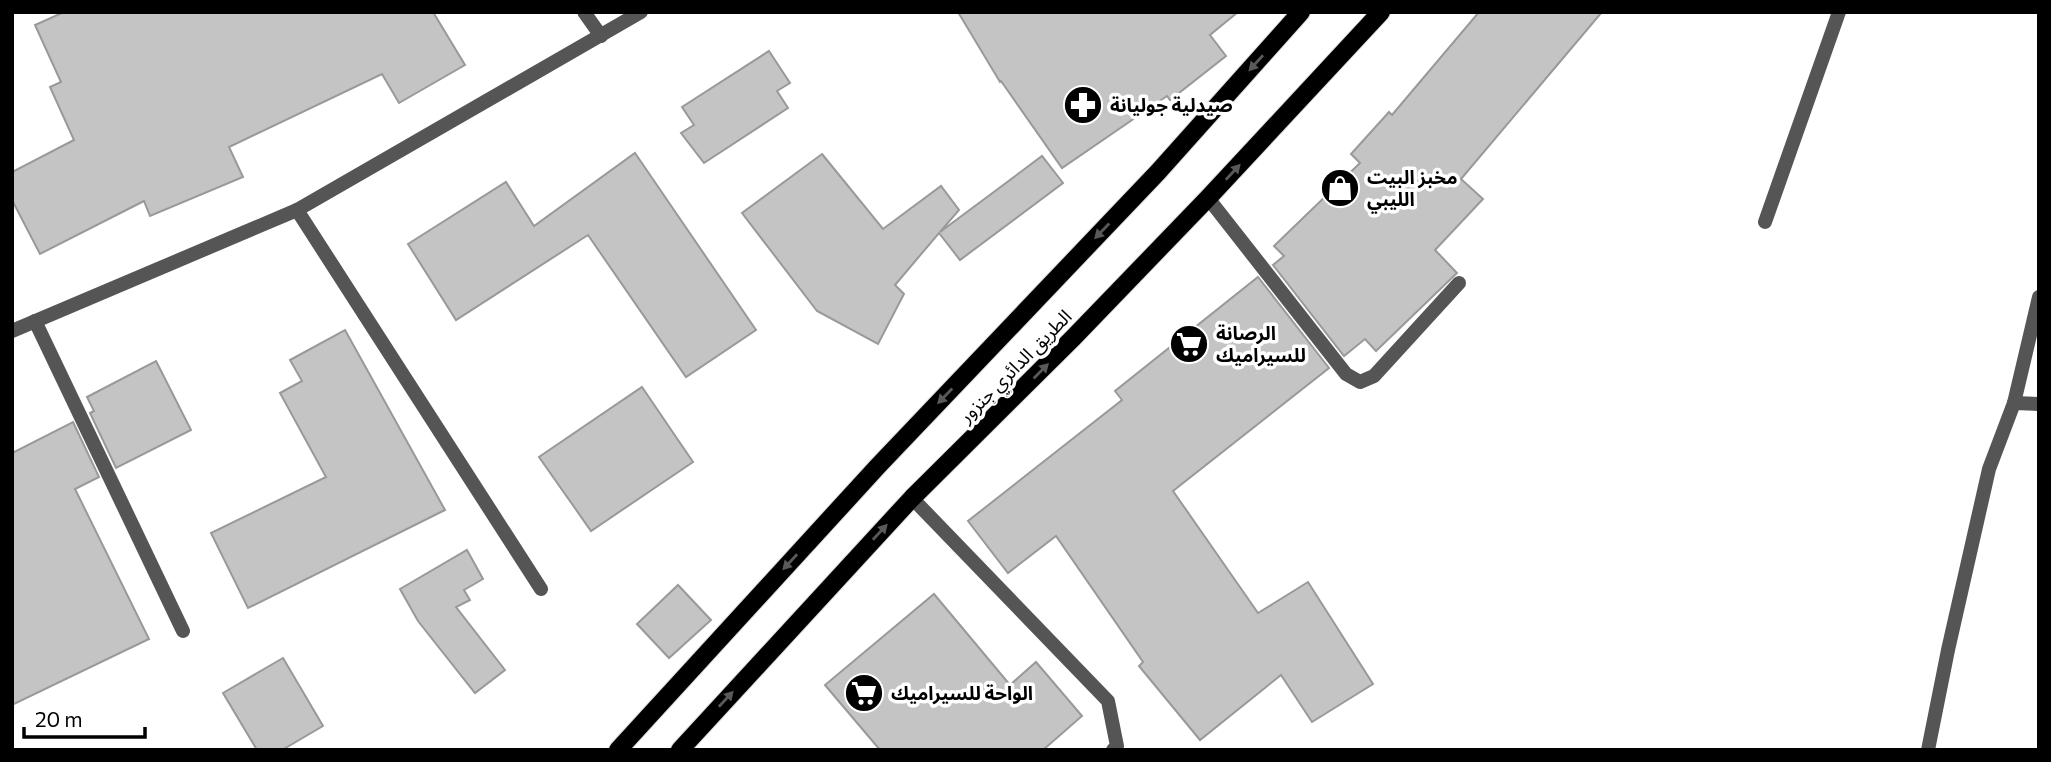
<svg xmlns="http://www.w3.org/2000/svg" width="2051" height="762" viewBox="0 0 2051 762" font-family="Commissioner,'Noto Sans Arabic',sans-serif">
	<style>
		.building { fill: #c4c4c4; stroke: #999; stroke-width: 2 }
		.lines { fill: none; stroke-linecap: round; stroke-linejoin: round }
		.primary-casing { stroke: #dbdbdb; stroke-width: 20 }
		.service { stroke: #555; stroke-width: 14 }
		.minor { stroke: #555; stroke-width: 14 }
		.primary { stroke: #000; stroke-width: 18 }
		.oneway { fill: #595959 }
		.labels { text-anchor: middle; stroke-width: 7; stroke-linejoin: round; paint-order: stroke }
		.poi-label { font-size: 19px; font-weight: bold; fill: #000; stroke: #fff; text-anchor: start }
		.street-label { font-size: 19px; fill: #000; stroke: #fff }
	</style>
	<rect width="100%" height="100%" fill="#fff"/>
	<!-- building -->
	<g class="building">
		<path d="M64,12H433L465,65L399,103L382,74L229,147L243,177L150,216L144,201L40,254L12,200V172L74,140L50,87L61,82L35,25Z"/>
		<path d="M958,12H1238L1210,35L1226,56L1170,100L1167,96L1062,168L1001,81L1000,82Z"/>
		<path d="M1479,12H1602L1461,179L1483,199L1435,250L1457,273L1376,351L1365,339L1344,356L1273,265L1284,256L1274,246L1360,163L1351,154L1389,112L1392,115Z"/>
		<path d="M769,51L790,83L777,91L788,108L704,163L681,133L694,125L682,107Z"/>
		<path d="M635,153L756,330L686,377L588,235L456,320L408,244L506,182L534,226Z"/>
		<path d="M822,154L883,229L941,186L959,210L940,232L1042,156L1063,183L960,260L939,233L895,285L904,294L878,344L817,311L742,213Z"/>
		<path d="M1258,277L1329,368L1173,491L1258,613L1308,582L1373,684L1312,722L1281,675L1200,740L1139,666L1143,662L1056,536L1008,573L968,521L1122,400L1115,391Z"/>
		<path d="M345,330L445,510L248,608L211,533L326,477L280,393L302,381L290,360Z"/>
		<path d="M156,361L191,430L116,468L90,413L94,411L87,397Z"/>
		<path d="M642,387L693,462L591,531L539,457Z"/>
		<path d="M73,422L99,477L75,489L149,639L12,705V453Z"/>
		<path d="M467,550L483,579L464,590L470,600L456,607L505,670L475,693L418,621L400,589Z"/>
		<path d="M678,585L711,620L669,658L637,624Z"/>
		<path d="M934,594L1010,685L1036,662L1082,716L1043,750H880L825,685Z"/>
		<path d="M283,658L323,726L282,750H257L223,693Z"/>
	</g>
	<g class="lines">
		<!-- primary casing -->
		<g class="primary-casing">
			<g id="primary">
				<path d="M618,750L878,466L1158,172L1301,12"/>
				<path d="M680,750L912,498L1073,338L1208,198L1381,12"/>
			</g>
		</g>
		<!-- service -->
		<g class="service">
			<path d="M1208,198L1346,374L1360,382L1374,376L1459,283"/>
			<path d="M912,498L1108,701L1117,746L1113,750"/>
		</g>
		<!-- minor -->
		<g class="minor">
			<path d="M584,12L601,36"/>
			<path d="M297,210L541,589"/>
			<path d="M1765,222L1839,12"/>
			<path d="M35,321L183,631"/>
			<path d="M12,331L297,210L641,12"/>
			<path d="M2014,403L2039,404"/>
			<path d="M1928,750L1948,650L1989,469L2014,403L2039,297"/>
		</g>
		<!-- primary -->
		<use href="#primary" class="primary"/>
	</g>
	<!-- one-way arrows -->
	<defs><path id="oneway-solid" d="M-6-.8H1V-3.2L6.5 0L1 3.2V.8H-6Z" transform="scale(1.75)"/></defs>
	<g class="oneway">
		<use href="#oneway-solid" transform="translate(1256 63) rotate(132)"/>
		<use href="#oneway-solid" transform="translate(1233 172) rotate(-47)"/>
		<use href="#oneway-solid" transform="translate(1102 231) rotate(134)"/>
		<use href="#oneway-solid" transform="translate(1041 371) rotate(-45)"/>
		<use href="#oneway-solid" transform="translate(945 396) rotate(134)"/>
		<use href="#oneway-solid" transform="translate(880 532) rotate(-47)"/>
		<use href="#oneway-solid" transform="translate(790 562) rotate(133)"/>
		<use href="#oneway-solid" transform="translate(726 699) rotate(-47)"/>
	</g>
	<!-- icons -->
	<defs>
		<g id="pharmacy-disc" transform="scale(2.0125)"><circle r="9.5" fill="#000" stroke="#fff"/><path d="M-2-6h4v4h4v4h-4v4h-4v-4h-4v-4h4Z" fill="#fff"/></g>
		<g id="shop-disc" transform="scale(2.0125)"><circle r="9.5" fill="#000" stroke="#fff"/><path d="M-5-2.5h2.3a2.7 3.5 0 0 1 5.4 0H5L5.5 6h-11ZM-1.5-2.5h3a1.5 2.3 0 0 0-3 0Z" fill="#fff"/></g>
		<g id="supermarket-disc" transform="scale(2.0125)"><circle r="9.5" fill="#000" stroke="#fff"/><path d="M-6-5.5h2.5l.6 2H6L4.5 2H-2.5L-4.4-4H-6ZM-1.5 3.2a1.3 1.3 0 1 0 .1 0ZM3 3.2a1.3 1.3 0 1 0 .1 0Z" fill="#fff"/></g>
	</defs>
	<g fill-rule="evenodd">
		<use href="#pharmacy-disc" x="1083" y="105"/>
		<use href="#shop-disc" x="1340" y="188"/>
		<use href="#supermarket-disc" x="1189" y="344"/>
		<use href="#supermarket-disc" x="864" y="693"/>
	</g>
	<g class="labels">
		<!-- poi labels -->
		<g class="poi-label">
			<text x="1110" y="112">صيدلية جوليانة</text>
			<text x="1367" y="184">مخبز البيت<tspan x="1367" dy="22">الليبي</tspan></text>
			<text x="1216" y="340">الرصانة<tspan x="1216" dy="22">للسيراميك</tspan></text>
			<text x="891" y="700">الواحة للسيراميك</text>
		</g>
		<!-- street labels -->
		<g class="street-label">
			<text transform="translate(1015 366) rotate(-45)" y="7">الطريق الدائري جنزور</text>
		</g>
	</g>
	<!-- border -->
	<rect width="2051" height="762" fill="none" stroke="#000000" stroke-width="28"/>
	<!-- scale -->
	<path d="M24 727v10h121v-10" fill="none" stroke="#000000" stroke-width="3.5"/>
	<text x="35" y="727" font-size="21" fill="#000000" stroke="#ffffff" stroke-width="5" paint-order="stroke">20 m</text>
</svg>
